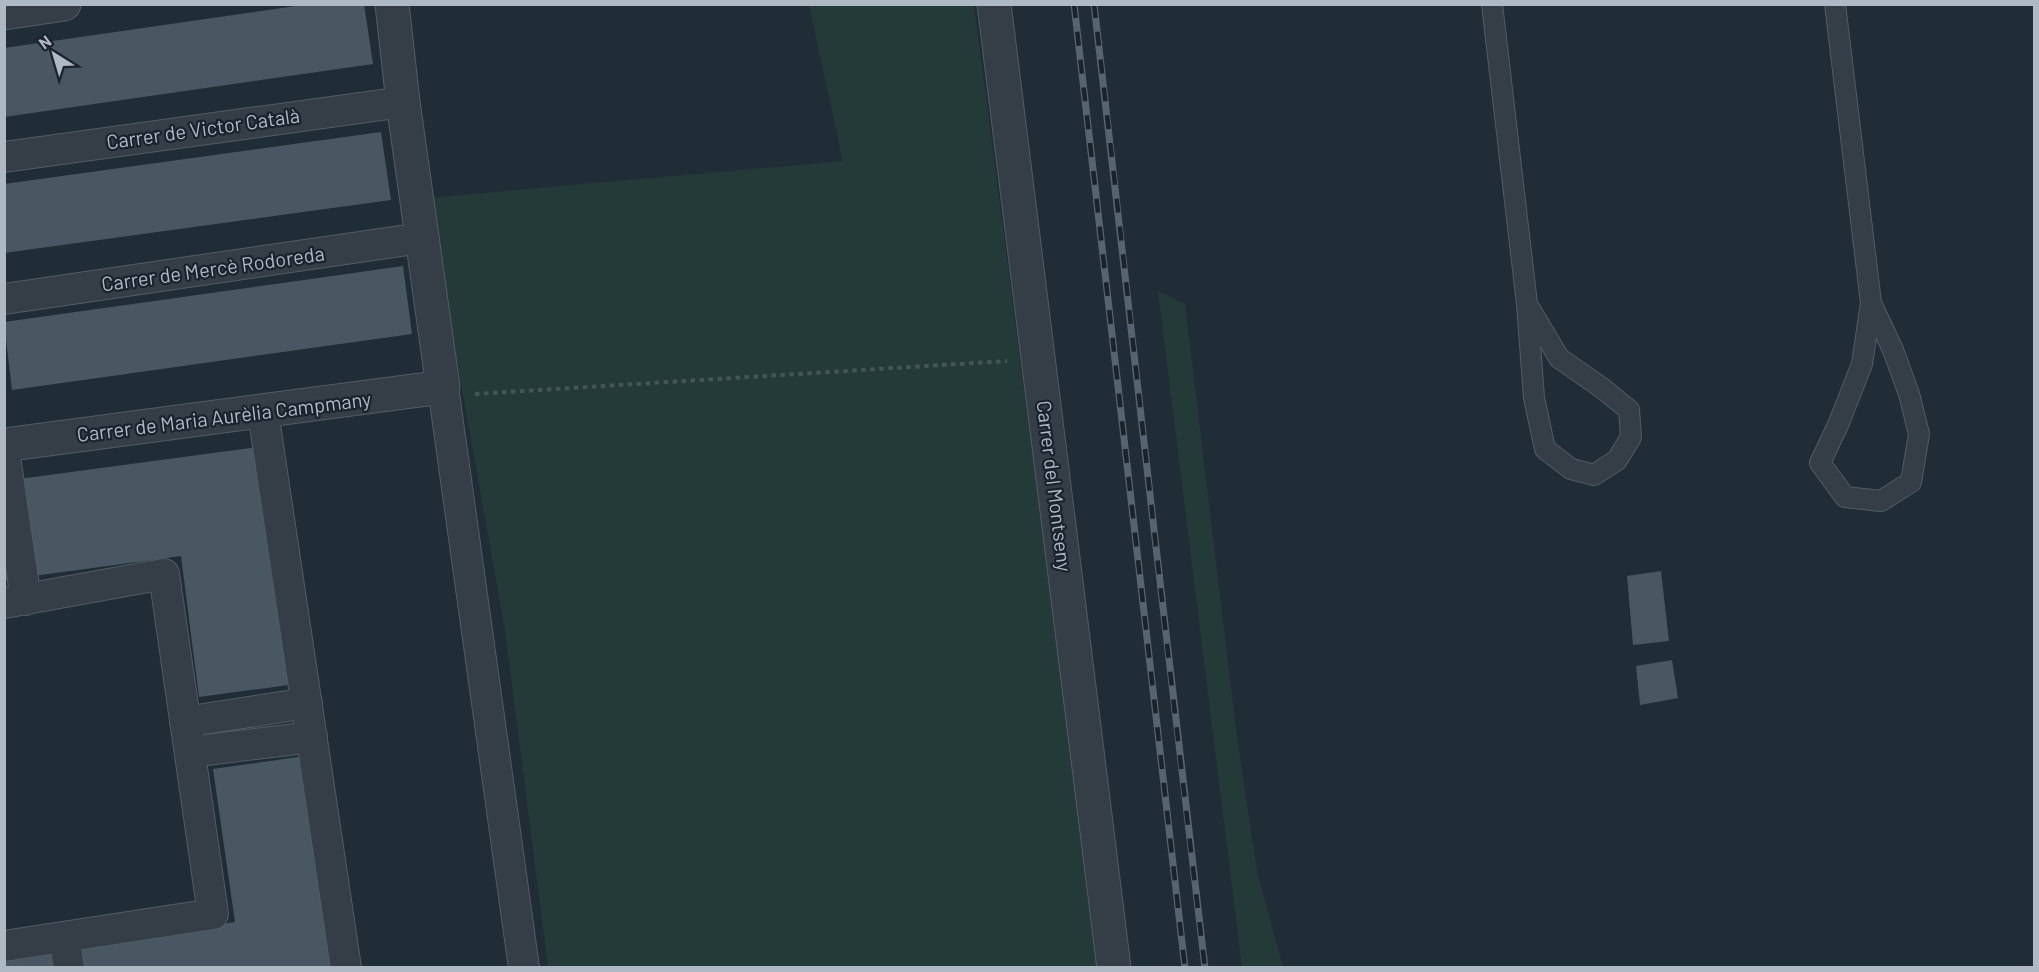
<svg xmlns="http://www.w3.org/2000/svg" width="2039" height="972" viewBox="0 0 2039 972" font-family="Barlow,sans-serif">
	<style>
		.green { fill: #243a38 }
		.building { fill: #495762 }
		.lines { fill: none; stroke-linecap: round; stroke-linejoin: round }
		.service-casing { stroke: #525c65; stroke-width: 22 }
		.pedestrian-casing { stroke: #525c65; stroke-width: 32 }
		.minor-casing { stroke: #525c65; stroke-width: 35 }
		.path { stroke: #435656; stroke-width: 4; stroke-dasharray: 4.5 4.5; stroke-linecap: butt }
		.service { stroke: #353e47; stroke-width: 20 }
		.pedestrian { stroke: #353e47; stroke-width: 30 }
		.minor { stroke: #353e47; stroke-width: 33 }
		.rail-casing { stroke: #57636e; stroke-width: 7 }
		.rail { stroke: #1a232c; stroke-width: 4.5; stroke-dasharray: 14; stroke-linecap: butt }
		.labels { text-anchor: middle; stroke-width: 4.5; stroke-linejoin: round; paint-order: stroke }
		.street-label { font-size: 20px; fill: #afb9c4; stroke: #1a232c }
	</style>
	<rect width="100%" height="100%" fill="#212d36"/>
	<!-- green -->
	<g class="green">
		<path d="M809,5H974L1099,967H548L505,630L428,198L843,161Z"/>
		<path d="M1158,291L1185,304L1236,729L1257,872L1283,967H1242Z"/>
	</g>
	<!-- building -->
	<g class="building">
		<path d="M310,4H364L373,64L4,117V48Z"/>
		<path d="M381,132L391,200L4,253V184Z"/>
		<path d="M403,266L412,334L12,390L4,322Z"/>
		<path d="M265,446L296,684L199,697L181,556L4,580V481Z"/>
		<path d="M1661,571L1669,641L1633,645L1627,576Z"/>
		<path d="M1672,660L1678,698L1640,705L1636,666Z"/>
		<path d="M305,756L335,968H4V956L235,922L213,769Z"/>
	</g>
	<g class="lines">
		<!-- service casing -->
		<g class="service-casing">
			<g id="service">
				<path d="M1492,4L1527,304L1534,398L1545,449L1571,469L1594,475L1617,460L1631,437L1629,410L1602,388L1559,358L1527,304"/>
				<path d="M1835,4L1871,303L1862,364L1838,425L1820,463L1845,497L1881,501L1911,482L1919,434L1909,394L1893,350L1871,303"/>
			</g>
		</g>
		<!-- pedestrian casing -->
		<g class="pedestrian-casing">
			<g id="pedestrian">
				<path d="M4,157L403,102"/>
				<path d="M4,299L421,238"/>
				<path d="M443,387L524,968"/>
				<path d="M263,412L346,968"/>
				<path d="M4,450L26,600"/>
				<path d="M4,603L164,574L213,914L4,946"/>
				<path d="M185,722L307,703"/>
				<path d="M190,752L312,737"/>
				<path d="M64,937L69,968"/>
			</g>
		</g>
		<!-- minor casing -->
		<g class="minor-casing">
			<g id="minor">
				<path d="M994,4L1114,968"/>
				<path d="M4,13L64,4"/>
				<path d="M4,445L443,387L403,102L392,4"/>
			</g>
		</g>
		<!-- path -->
		<path class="path" d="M475,394L1007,361"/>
		<!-- service -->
		<use href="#service" class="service"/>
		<!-- pedestrian -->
		<use href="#pedestrian" class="pedestrian"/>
		<!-- minor -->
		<use href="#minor" class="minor"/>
		<!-- rail casing -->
		<g class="rail-casing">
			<g id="rail">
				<path d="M1074,4L1185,968"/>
				<path d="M1094,4C1132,325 1166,647 1205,968"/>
			</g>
		</g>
		<!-- rail -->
		<use href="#rail" class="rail"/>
	</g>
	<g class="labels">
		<!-- street labels -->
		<g class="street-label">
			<text transform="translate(203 129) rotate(-8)" y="7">Carrer de Victor Català</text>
			<text transform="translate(213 269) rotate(-8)" y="7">Carrer de Mercè Rodoreda</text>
			<text transform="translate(224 417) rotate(-7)" y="7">Carrer de Maria Aurèlia Campmany</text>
			<text transform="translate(1054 486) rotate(83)" y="7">Carrer del Montseny</text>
		</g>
	</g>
	<!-- border -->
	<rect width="2039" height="972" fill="none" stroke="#afb9c4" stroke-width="12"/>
	<!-- north arrow -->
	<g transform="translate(54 54) rotate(323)" stroke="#1a232c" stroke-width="4.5" paint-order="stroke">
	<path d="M0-4.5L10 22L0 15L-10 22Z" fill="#afb9c4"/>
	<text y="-9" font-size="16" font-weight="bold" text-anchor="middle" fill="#afb9c4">N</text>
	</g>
</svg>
